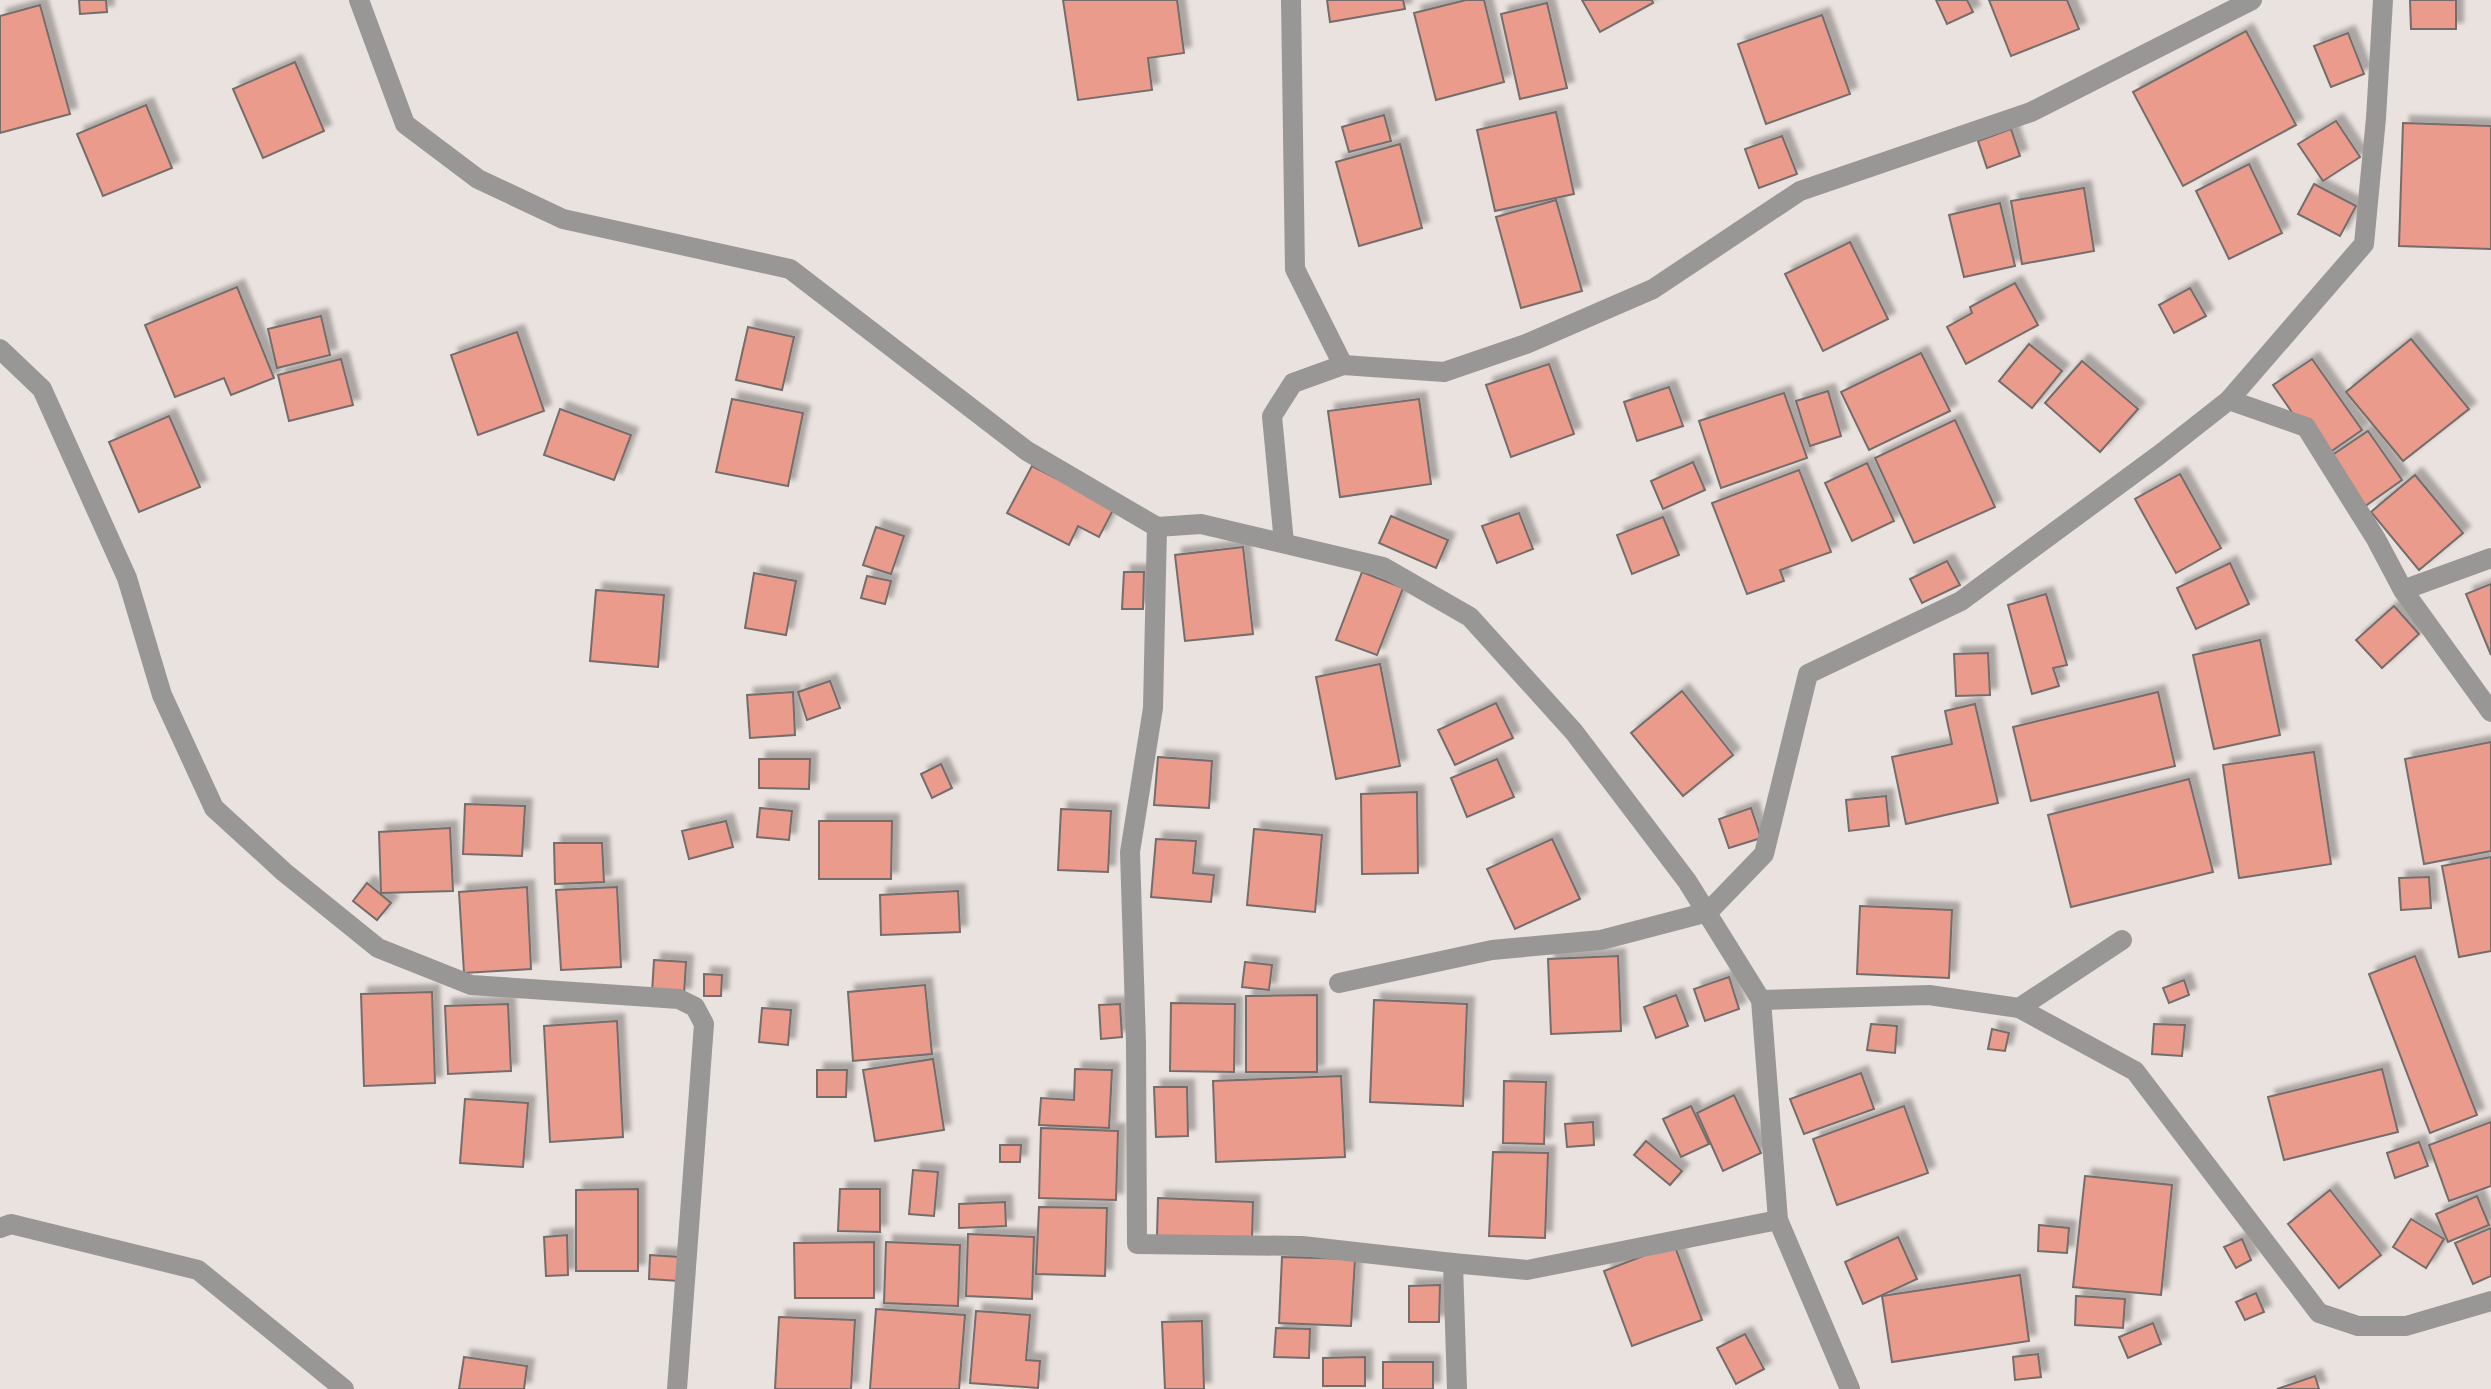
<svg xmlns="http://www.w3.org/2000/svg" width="2491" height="1389" viewBox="0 0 2491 1389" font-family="Quicksand,sans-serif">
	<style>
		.building { fill: #eb9b8c; stroke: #746d6c; stroke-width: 2; filter: url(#shadow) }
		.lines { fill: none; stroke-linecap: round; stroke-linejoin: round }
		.street { stroke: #999795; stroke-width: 20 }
	</style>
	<defs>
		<filter id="shadow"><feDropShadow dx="7" dy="-7" stdDeviation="2" flood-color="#0004"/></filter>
	</defs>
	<rect width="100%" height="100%" fill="#e9e2de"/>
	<!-- building -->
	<g class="building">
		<path d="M79,0H106L107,12L80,14Z"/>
		<path d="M1063,0H1177L1184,53L1148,58L1152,90L1078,100Z"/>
		<path d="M1327,0H1403L1405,9L1330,22Z"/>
		<path d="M1466,0H1484L1504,82L1436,100L1414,13Z"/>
		<path d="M1582,0H1652L1653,3L1600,32Z"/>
		<path d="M1936,0H1967L1973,12L1947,24Z"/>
		<path d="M1989,0H2067L2079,29L2011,56Z"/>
		<path d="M2410,0H2456V29H2411Z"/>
		<path d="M1547,3L1567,88L1520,99L1501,14Z"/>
		<path d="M40,5L70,114L0,133V16Z"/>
		<path d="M1822,15L1850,94L1766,124L1738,44Z"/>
		<path d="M2246,31L2296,125L2183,186L2133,92Z"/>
		<path d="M2348,33L2364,74L2331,87L2314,46Z"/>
		<path d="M295,62L324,131L263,158L233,89Z"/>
		<path d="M146,105L172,168L103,196L77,134Z"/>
		<path d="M1556,112L1574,194L1495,211L1477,130Z"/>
		<path d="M1384,115L1391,141L1349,152L1342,127Z"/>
		<path d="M2336,121L2360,157L2323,181L2298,144Z"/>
		<path d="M2403,123L2491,126V249L2399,246Z"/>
		<path d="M2011,129L2020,156L1987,168L1978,141Z"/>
		<path d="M1782,136L1797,174L1759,188L1745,149Z"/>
		<path d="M1400,144L1422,228L1359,246L1336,162Z"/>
		<path d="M2249,164L2282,233L2229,259L2196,191Z"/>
		<path d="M2314,184L2356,206L2340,236L2298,214Z"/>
		<path d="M2084,188L2094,251L2022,264L2011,201Z"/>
		<path d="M1556,200L1582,291L1521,308L1496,217Z"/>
		<path d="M2000,203L2015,266L1964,277L1949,215Z"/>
		<path d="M1850,242L1888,319L1823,351L1785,274Z"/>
		<path d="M2015,283L2038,325L1966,364L1947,327L1972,313L1970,307Z"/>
		<path d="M237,287L274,378L231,395L224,378L175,397L145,325Z"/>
		<path d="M2190,288L2206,316L2174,333L2159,305Z"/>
		<path d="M321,316L330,355L277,368L268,329Z"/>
		<path d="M748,327L794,337L782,390L736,380Z"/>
		<path d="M517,332L544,411L478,435L451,355Z"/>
		<path d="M2411,339L2469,409L2403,461L2346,392Z"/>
		<path d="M2029,344L2062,371L2032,408L1999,381Z"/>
		<path d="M1921,353L1950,411L1869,450L1841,392Z"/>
		<path d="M341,359L353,405L289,421L278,375Z"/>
		<path d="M2312,359L2362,430L2323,457L2273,385Z"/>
		<path d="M2082,361L2138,409L2100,452L2045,403Z"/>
		<path d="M1549,364L1574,434L1511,457L1486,385Z"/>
		<path d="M1669,387L1683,426L1637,441L1624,402Z"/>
		<path d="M1828,391L1841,436L1810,446L1796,401Z"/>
		<path d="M1784,393L1807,458L1721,488L1699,421Z"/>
		<path d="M732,399L803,413L788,486L716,472Z"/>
		<path d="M1419,399L1431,484L1340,497L1328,411Z"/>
		<path d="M560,409L631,435L614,480L544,455Z"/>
		<path d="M169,416L200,487L139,512L109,442Z"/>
		<path d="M1955,420L1995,507L1914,543L1875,458Z"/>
		<path d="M2368,431L2402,480L2354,514L2319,464Z"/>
		<path d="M1693,462L1705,490L1663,509L1651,481Z"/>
		<path d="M1867,463L1894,521L1852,541L1825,483Z"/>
		<path d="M1032,466L1114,508L1099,537L1078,526L1069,545L1007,513Z"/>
		<path d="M1799,470L1831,552L1780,570L1784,581L1747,594L1712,503Z"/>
		<path d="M2180,474L2221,548L2176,573L2135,499Z"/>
		<path d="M2415,475L2463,533L2419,570L2371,512Z"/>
		<path d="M1519,513L1533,549L1497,563L1482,526Z"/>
		<path d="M1391,516L1448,540L1436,568L1379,543Z"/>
		<path d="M1663,517L1679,555L1632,574L1617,535Z"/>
		<path d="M876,527L904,536L891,574L863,565Z"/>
		<path d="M1243,547L1253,634L1185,641L1175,555Z"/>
		<path d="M1947,561L1960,585L1922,603L1910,579Z"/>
		<path d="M2230,563L2249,604L2196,629L2177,588Z"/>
		<path d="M1124,572H1144L1143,609H1122Z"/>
		<path d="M1362,572L1403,588L1377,655L1336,640Z"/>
		<path d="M754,573L796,581L786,635L745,628Z"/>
		<path d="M867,576L891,581L885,604L861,598Z"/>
		<path d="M2491,584V655L2466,594Z"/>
		<path d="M596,590L664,595L658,667L590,661Z"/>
		<path d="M2046,594L2067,665L2053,668L2059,686L2032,694L2008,605Z"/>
		<path d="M2394,606L2419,634L2382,668L2356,640Z"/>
		<path d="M2260,640L2280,735L2214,749L2193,655Z"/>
		<path d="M1988,653L1990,695L1956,696L1954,654Z"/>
		<path d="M1380,664L1400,766L1336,779L1316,677Z"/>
		<path d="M830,681L840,708L807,720L798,692Z"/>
		<path d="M1682,691L1733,755L1683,796L1631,733Z"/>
		<path d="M793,692L795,735L750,738L747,695Z"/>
		<path d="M2158,692L2175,766L2031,801L2013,727Z"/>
		<path d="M1496,703L1513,738L1455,765L1438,730Z"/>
		<path d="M1975,704L1998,803L1906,824L1892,757L1952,744L1945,711Z"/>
		<path d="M2491,742V851L2424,864L2405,759Z"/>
		<path d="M2314,752L2331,864L2239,878L2223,765Z"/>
		<path d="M1158,757L1212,761L1209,808L1154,805Z"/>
		<path d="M759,759H810L809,789L759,788Z"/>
		<path d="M1497,759L1514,797L1467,817L1451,778Z"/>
		<path d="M941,764L952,788L932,798L921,774Z"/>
		<path d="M2189,779L2213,872L2071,907L2048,815Z"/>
		<path d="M1417,792L1418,873L1362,874L1361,794Z"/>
		<path d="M1886,796L1889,826L1849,831L1846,800Z"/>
		<path d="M465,804L525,806L522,856L463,854Z"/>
		<path d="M760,808L792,811L789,840L757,837Z"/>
		<path d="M1751,808L1761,838L1729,848L1719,819Z"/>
		<path d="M1061,809L1111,811L1108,872L1058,870Z"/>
		<path d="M726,821L733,847L689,859L682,831Z"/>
		<path d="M819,821H892L891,879H819Z"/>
		<path d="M450,828L453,891L381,893L379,832Z"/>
		<path d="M1254,829L1322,835L1315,912L1247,905Z"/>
		<path d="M1156,839L1196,841L1193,873L1214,875L1211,902L1151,897Z"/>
		<path d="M1552,839L1580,899L1515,929L1487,869Z"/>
		<path d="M554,843H602L604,882L555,884Z"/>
		<path d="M2491,857V951L2459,957L2442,866Z"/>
		<path d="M2429,877L2431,908L2401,910L2399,878Z"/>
		<path d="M367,883L391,903L377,920L353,901Z"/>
		<path d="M527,887L531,969L464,973L459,892Z"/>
		<path d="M617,887L621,967L561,970L556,890Z"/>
		<path d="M958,891L960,932L881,935L880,895Z"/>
		<path d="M1860,906L1952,910L1949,978L1857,974Z"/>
		<path d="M1618,956L1621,1031L1551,1034L1548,959Z"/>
		<path d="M2415,956L2477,1115L2430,1133L2369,974Z"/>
		<path d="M654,960L686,962L684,995L652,993Z"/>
		<path d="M1245,962L1272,965L1269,990L1242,987Z"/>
		<path d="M704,974L722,975L721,996H704Z"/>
		<path d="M1729,977L1739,1009L1705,1021L1694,989Z"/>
		<path d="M2184,980L2189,995L2169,1003L2163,988Z"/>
		<path d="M925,985L932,1054L853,1061L848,992Z"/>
		<path d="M432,992L435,1083L364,1086L361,994Z"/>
		<path d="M1317,995V1072H1246V996Z"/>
		<path d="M1676,995L1688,1026L1656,1038L1644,1007Z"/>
		<path d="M1374,1000L1467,1004L1463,1106L1370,1102Z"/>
		<path d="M1171,1003L1235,1004L1234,1072L1170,1071Z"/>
		<path d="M508,1004L511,1071L448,1074L445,1006Z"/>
		<path d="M1120,1004L1122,1037L1101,1039L1099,1005Z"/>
		<path d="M762,1008L791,1010L788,1045L759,1042Z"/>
		<path d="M617,1021L623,1137L550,1142L544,1026Z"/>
		<path d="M1871,1024L1897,1026L1895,1053L1867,1050Z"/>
		<path d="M2154,1024L2185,1025L2182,1056L2152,1054Z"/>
		<path d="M1992,1029L2009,1033L2005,1051L1988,1049Z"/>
		<path d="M933,1059L944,1130L875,1141L863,1070Z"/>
		<path d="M1075,1069L1112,1070L1109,1128L1039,1125L1041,1098L1074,1100Z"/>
		<path d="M2382,1069L2398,1132L2284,1160L2268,1097Z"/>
		<path d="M817,1070H847L846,1097H817Z"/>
		<path d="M1861,1073L1874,1109L1804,1134L1790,1099Z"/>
		<path d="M1341,1076L1345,1157L1216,1162L1213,1081Z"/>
		<path d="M1504,1081L1546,1082L1544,1144L1503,1143Z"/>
		<path d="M1154,1087H1187L1188,1136L1156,1137Z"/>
		<path d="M1734,1095L1761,1153L1723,1171L1697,1113Z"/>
		<path d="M465,1099L528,1103L523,1167L460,1163Z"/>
		<path d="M1691,1106L1709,1144L1681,1157L1663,1119Z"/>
		<path d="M1904,1106L1928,1173L1837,1205L1813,1139Z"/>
		<path d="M1593,1122L1594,1145L1567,1147L1565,1124Z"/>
		<path d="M2491,1122V1186L2449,1201L2429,1145Z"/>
		<path d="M1041,1128L1118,1131L1116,1200L1039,1198Z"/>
		<path d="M1646,1141L1682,1171L1670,1185L1634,1155Z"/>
		<path d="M2419,1142L2428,1166L2395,1178L2387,1153Z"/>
		<path d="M1000,1145H1021L1020,1162H1000Z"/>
		<path d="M1493,1152L1548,1153L1545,1238L1489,1236Z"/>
		<path d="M913,1170L938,1172L934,1216L909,1214Z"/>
		<path d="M2085,1176L2172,1185L2161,1295L2073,1287Z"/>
		<path d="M638,1189V1271H576V1190Z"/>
		<path d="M840,1189H880V1232L838,1231Z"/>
		<path d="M2330,1190L2381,1255L2339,1288L2288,1224Z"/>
		<path d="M2477,1196L2489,1225L2448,1242L2436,1214Z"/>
		<path d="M1158,1198L1253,1202L1252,1239L1157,1236Z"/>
		<path d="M1005,1202L1006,1226L959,1228V1204Z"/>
		<path d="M1039,1207L1107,1208L1105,1276L1036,1274Z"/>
		<path d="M2411,1219L2444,1239L2426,1268L2393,1247Z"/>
		<path d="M2039,1225L2069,1228L2067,1253L2038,1251Z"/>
		<path d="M2491,1228V1276L2473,1284L2455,1243Z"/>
		<path d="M968,1234L1034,1237L1032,1299L966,1296Z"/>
		<path d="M567,1235L568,1275L546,1276L544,1237Z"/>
		<path d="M1898,1237L1917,1279L1863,1304L1845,1262Z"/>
		<path d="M2242,1239L2251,1260L2236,1268L2224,1247Z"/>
		<path d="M874,1242V1298H795L794,1243Z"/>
		<path d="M886,1242L960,1245L958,1306L884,1303Z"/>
		<path d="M1674,1244L1702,1320L1632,1346L1604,1271Z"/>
		<path d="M650,1255L680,1257L679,1281L649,1279Z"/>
		<path d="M1282,1257L1355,1259L1351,1326L1279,1323Z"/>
		<path d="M2020,1275L2029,1341L1892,1362L1882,1296Z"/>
		<path d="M1440,1285L1439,1322H1409V1286Z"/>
		<path d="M2256,1293L2264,1312L2245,1320L2236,1302Z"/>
		<path d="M2076,1296L2125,1299L2123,1328L2075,1325Z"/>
		<path d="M876,1309L965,1315L959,1389H870Z"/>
		<path d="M976,1311L1030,1315L1026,1360L1040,1361L1038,1388L970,1383Z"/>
		<path d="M779,1317L855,1320L851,1389H775Z"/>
		<path d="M1202,1321L1204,1389H1165L1162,1322Z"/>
		<path d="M2153,1323L2161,1344L2128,1358L2119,1337Z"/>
		<path d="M1276,1328L1310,1329L1309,1358L1274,1357Z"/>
		<path d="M1745,1334L1764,1369L1736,1384L1717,1348Z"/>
		<path d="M2038,1354L2041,1377L2015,1380L2013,1357Z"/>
		<path d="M464,1357L527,1366L524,1389H459Z"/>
		<path d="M1365,1357V1386H1323V1358Z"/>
		<rect x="1383" y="1362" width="50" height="27"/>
		<path d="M2315,1376L2319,1389H2277Z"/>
	</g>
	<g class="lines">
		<!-- street -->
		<g class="street">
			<path d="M359,0L405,124L478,179L563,219L790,269L1027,451L1157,527L1201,524L1383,567L1470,617L1574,732L1687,881L1761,1000L1778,1220L1850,1389"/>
			<path d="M1291,0L1295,269L1343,365"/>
			<path d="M0,349L42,389L127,578L162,695L214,808L284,872L378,948L471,985L679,999L695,1007L704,1024L677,1389"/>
			<path d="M2229,400L2306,427L2376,539L2403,590L2491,712"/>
			<path d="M1157,527L1153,708L1130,852L1136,1043L1137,1244L1302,1246L1453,1263"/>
			<path d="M1284,543L1272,416L1293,383L1343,365L1444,372L1526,344L1653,289L1800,191L2031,112L2252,0"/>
			<path d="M2403,590L2491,558"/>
			<path d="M1339,983L1492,950L1601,940L1708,912L1764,854L1808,674L1961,601L2159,455L2229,400L2364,244L2376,118L2383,0"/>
			<path d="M1761,1000L1929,995L2019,1008L2135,1071L2319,1313L2358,1326H2406L2491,1301"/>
			<path d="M2019,1008L2122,940"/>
			<path d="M0,1228L11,1224L198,1270L344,1389"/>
			<path d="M1457,1389L1453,1263L1527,1270L1778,1220"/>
		</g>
	</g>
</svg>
